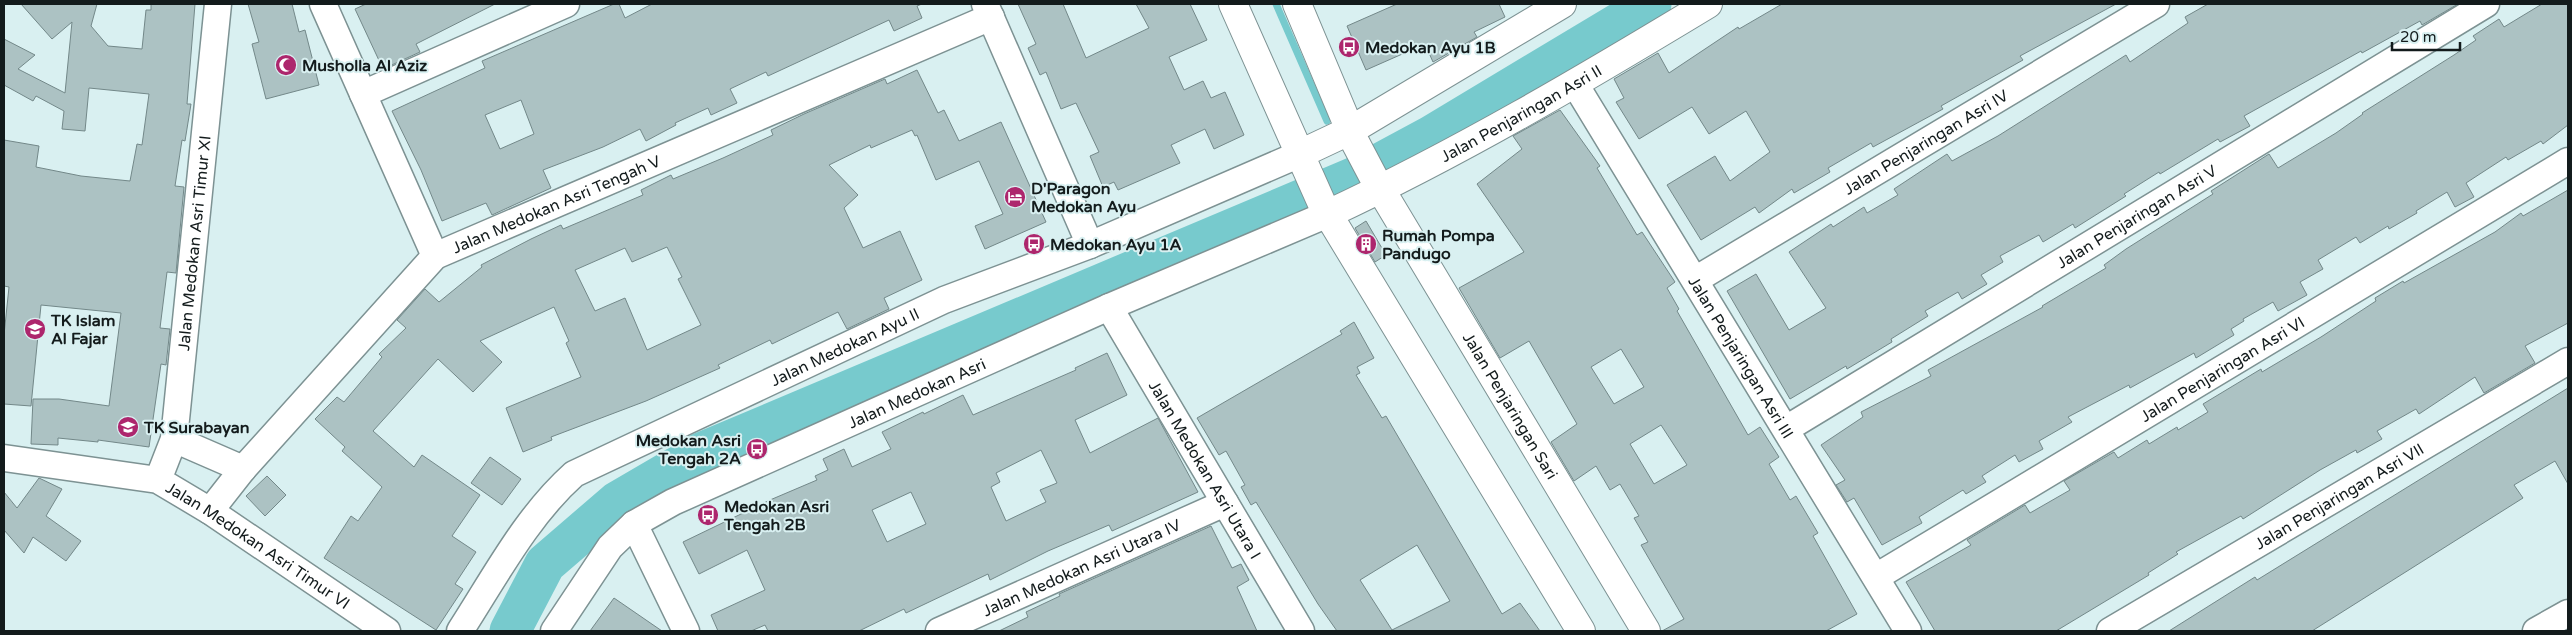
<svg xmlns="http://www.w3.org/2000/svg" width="2572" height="635" viewBox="0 0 2572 635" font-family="'Varela Round',sans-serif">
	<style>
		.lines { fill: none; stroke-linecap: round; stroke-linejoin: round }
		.stream { stroke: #77cacd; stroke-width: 7 }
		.river { stroke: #77cacd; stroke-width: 41 }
		.building { fill: #acc2c3; stroke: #738889; fill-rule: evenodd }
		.minor-casing { stroke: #7d9293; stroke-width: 29 }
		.tertiary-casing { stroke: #7d9293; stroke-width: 30 }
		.minor { stroke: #fff; stroke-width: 26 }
		.tertiary { stroke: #fff; stroke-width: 28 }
		.labels { text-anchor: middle; stroke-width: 4; stroke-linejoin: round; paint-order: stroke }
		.poi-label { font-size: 16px; font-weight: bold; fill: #131b1c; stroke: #d9f0f1; text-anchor: start }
		.street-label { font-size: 16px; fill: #131b1c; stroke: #d9f0f1 }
	</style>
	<rect width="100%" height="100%" fill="#d9f0f1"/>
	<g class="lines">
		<!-- stream -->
		<path class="stream" d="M1276,4L1327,121"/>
		<!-- river -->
		<path class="river" d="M510,631L545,564L617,502L701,453L1353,178L1431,136L1651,4"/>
	</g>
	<!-- building -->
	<g class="building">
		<path d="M21,4H97L91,26L108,46L142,49L146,10H151V4H195L187,104H191L185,141L182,140L175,186L184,187L176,273L167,272L160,328L170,329L166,365L161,364L149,447L98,440V442L58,438V445L31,444L33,399H59L109,406L121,313L41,305L31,406L4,404V335L9,287L4,286V140L39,146L36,167L81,176L130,181L137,144L142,145L149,94L89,88L85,131L62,129L64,111L36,96L33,101L4,85V39L35,55L18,69L65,93L72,22L52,39Z"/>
		<path d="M248,4H292L299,32L305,30L319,85L266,99L252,44L259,42Z"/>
		<path d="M366,4H495L416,44L420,52L383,69L355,9Z"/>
		<path d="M614,4H619L625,18L652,4H922L917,6L922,18L894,31L889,20L768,76L766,72L730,89L737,103L711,115L708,108L675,123L676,125L646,141L640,129L603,147L543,170L551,188L492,215L486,203L442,221L421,170L392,111L485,68L482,61ZM521,100L534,134L500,149L485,115Z"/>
		<path d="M1018,4H1063L1086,58L1149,28L1136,4H1190L1207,40L1169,57L1184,90L1203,81L1211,98L1225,92L1244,135L1214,149L1205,129L1171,145L1180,163L1118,190L1114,182L1103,187L1090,156L1099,152L1076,103L1061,109L1046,72L1040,75L1028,48L1036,44Z"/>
		<path d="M1397,4H1499L1505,17L1474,32L1477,37L1433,62L1425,44L1366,70L1347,26Z"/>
		<path d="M1782,4H2116L2020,56L2023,60L1941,106L1943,109L1873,147L1871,143L1828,168L1830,172L1794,193L1792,189L1759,213L1755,207L1701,240L1667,185L1715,156L1730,181L1770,152L1746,111L1709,134L1692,107L1639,139L1616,102L1624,98L1614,79L1658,53L1669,73L1738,27L1739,29Z"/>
		<path d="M2208,4H2458L2422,25L2420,21L2362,53L2361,51L2244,116L2250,126L2220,142L2218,139L2160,174L2159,172L2124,194L2126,196L2075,228L2073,224L2043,242L2039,235L2000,256L2003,262L1981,275L1987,284L1962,299L1958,292L1925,311L1928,316L1891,339L1892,342L1847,369L1846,366L1790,399L1727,291L1756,274L1789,330L1826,308L1789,252L1831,224L1833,227L1864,207L1867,213L1898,195L1894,189L1947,154L1952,161L1998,136L2126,55L2130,62L2188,23L2185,17Z"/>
		<path d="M2542,4H2568V125L2543,144L2541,141L2508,160L2506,157L2466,183L2474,197L2455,207L2447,192L2416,211L2417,213L2389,229L2388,226L2360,243L2356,237L2318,260L2323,269L2300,282L2307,295L2278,311L2273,302L2243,319L2244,321L2231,329L2234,335L2196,358L2194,353L2130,388L2129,385L2068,417L2072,422L2039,441L2043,449L2019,462L2015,455L1982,476L1986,482L1966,494L1963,490L1919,517L1922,523L1882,545L1854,498L1847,502L1836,485L1845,480L1821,445L1863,417L1861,412L1931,376L1928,370L2043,307L2042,306L2106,268L2104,265L2126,249L2213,194L2211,191L2269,154L2278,168L2336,133L2363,114L2362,113L2454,55L2476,40L2473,36L2499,19L2504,27Z"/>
		<path d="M917,70L938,113L944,110L959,141L1001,122L1046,222L985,249L975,226L1003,214L979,161L936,180L917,135L915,136L912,130L871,148L870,145L829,165L858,195L844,208L863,248L900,231L922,280L884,298L889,309L847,329L838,312L772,344L770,340L718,365L720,368L646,401L551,437L552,440L523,452L506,408L581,377L566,343L569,341L554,307L480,341L502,362L473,392L438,359L373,431L414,467L422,455L480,495L452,536L476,552L455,584L463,589L436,630L324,558L351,516L358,521L382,487L342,451L345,447L315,419L337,397L344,402L382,357L379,354L406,328L397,320L425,289L439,302L482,267L481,265L531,239L561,225L563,229L643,195L641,190L671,175L673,179L723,158L773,135L771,130L804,114L885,79L887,84ZM667,247L682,277L678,279L701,325L647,350L625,298L595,311L575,270L625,248L632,262Z"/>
		<path d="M1560,110L1600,166L1597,168L1637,235L1642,232L1675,282L1667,288L1679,309L1677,311L1748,435L1760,427L1779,457L1769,464L1790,500L1796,496L1818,533L1813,536L1857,614L1826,631H1662L1684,619L1641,545L1648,542L1634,518L1639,516L1620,484L1610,490L1596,466L1574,481L1551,442L1577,424L1529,341L1500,358L1459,288L1524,252L1477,184L1522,149L1513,136ZM1621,349L1644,387L1614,404L1591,367ZM1661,425L1687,465L1654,484L1630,444Z"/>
		<path d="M2568,190V323L2525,346L2535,363L2484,393L2475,377L2419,414L2416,409L2377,431L2382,439L2357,453L2356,450L2320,470L2243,519L2241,516L2176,552L2178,554L2148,573L2149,575L2056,631H1935L1906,582L1971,545L1967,540L2025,505L2030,513L2070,490L2064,481L2114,452L2118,458L2147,440L2149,444L2177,427L2178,430L2208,412L2203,404L2261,369L2262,372L2321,337L2376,301L2375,298L2403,281L2404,283L2495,232L2521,213L2523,216Z"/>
		<path d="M1366,221L1386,255L1375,262L1355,228Z"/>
		<path d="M1354,322L1374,358L1357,367L1360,373L1356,375L1382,418L1386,416L1502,614L1520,603L1540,631H1337L1318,604L1256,502L1251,505L1241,487L1245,485L1226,451L1219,455L1197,418L1342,334L1340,331ZM1417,545L1450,601L1392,630L1360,580Z"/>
		<path d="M1107,353L1127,395L1075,420L1090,453L1158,418L1198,492L1112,531L1109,525L1048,551L990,580L988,574L906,613L904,609L859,631H768L765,625L751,631H718L711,615L765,590L747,550L699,574L683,542L770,500L817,480L815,476L828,470L823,459L844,449L852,467L891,449L882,432L923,412L924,414L963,395L973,415L1076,370L1075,368ZM1041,450L1057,483L1040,490L1046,502L1006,521L991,487L1000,482L996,473ZM911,492L926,524L887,542L872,510Z"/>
		<path d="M2568,388V484L2555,461L2514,485L2523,498L2312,631H2169L2255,577L2257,580Z"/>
		<path d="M490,457L521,479L502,505L471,483Z"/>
		<path d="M267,476L286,495L265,516L246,496Z"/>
		<path d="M39,478L62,489L46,516L81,541L66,561L33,537L24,553L4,530V492L17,508Z"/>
		<path d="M1211,526L1232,568L1241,564L1249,580L1237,587L1257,631H999L1028,617L1026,612L1060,596L1059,594Z"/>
		<path d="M614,598L662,631H590Z"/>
	</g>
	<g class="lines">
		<!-- minor casing -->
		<g class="minor-casing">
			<g id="minor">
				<path d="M323,4L435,256"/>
				<path d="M985,4L1090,245"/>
				<path id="s1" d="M1575,84L1908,631"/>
				<path d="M363,94L566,4"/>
				<path id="s2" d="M1695,280L2156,4"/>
				<path id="s3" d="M1109,307L1301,631"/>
				<path id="s4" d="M1786,429L2486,4"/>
				<path d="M174,439L243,469"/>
				<path id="s5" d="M4,458L158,480L210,511L387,631"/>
				<path id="s6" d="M158,480L174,439L218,4"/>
				<path id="s7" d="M210,511L243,469L435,256L991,17"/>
				<path d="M634,524L686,631"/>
				<path id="s8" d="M1876,577L2568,161"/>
				<path id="s9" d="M460,631C495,577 526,517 574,474L944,300L1090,245L1300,154"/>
				<path id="s10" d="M554,631L610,547L634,524L673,502L1109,307L1328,214"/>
				<path id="s11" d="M939,631L1225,503"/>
				<path id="s12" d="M2110,631L2568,361"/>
				<path d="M2536,631L2568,613"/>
			</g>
		</g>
		<!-- tertiary casing -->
		<g class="tertiary-casing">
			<g id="tertiary">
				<path d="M1233,4L1323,206L1581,631"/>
				<path id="s13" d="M1297,4L1355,142L1375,180L1646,631"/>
				<path d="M1300,154L1351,130L1562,4"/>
				<path id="s14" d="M1328,214C1459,153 1584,79 1708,4"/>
			</g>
		</g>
		<!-- minor -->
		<use href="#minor" class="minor"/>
		<!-- tertiary -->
		<use href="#tertiary" class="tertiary"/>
	</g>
	<!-- icons -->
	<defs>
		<g id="bus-disc" transform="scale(1.125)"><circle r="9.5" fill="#ad266d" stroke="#d9f0f1"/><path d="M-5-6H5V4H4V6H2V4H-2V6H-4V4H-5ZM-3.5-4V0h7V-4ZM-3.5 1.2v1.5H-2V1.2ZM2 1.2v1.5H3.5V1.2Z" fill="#fff"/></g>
		<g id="mosque-disc" transform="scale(1.125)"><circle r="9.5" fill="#ad266d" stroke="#d9f0f1"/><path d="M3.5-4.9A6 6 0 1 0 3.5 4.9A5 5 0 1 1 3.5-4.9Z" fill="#fff"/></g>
		<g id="hotel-disc" transform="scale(1.125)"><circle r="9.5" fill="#ad266d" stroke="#d9f0f1"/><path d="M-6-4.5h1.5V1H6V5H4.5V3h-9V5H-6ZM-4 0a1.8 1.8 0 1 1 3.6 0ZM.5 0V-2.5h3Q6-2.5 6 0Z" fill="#fff"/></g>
		<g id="building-disc" transform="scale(1.125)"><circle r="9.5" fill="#ad266d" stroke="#d9f0f1"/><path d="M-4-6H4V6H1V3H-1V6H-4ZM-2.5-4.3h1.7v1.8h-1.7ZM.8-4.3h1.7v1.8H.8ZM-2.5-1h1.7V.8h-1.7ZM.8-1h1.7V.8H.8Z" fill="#fff"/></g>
		<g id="school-disc" transform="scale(1.125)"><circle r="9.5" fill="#ad266d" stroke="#d9f0f1"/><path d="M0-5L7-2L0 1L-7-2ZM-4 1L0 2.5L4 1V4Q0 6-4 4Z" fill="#fff"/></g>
	</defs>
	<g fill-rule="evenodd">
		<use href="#bus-disc" x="1349" y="47"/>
		<use href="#mosque-disc" x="286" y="65"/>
		<use href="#hotel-disc" x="1015" y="197"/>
		<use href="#bus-disc" x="1034" y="244"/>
		<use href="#building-disc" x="1366" y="244"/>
		<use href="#school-disc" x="35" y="329"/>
		<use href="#school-disc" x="128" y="427"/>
		<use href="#bus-disc" x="757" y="449"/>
		<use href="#bus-disc" x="708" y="515"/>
	</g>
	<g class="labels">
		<!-- poi labels -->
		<g class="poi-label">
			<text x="1365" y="53">Medokan Ayu 1B</text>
			<text x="302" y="71">Musholla Al Aziz</text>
			<text x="1031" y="194">D'Paragon<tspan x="1031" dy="18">Medokan Ayu</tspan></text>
			<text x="1382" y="241">Rumah Pompa<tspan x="1382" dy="18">Pandugo</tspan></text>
			<text x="1050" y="250">Medokan Ayu 1A</text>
			<text x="51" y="326">TK Islam<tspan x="51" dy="18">Al Fajar</tspan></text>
			<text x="144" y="433">TK Surabayan</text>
			<text x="741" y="446" text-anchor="end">Medokan Asri<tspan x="741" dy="18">Tengah 2A</tspan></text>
			<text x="724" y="512">Medokan Asri<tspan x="724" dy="18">Tengah 2B</tspan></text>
		</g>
		<!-- street labels -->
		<g class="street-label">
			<text dy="6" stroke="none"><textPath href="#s14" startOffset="218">Jalan Penjaringan Asri II</textPath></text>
			<text dy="6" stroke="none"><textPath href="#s2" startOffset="269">Jalan Penjaringan Asri IV</textPath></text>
			<text dy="6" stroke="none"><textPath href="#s7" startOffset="472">Jalan Medokan Asri Tengah V</textPath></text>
			<text dy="6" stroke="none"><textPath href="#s4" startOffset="410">Jalan Penjaringan Asri V</textPath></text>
			<text dy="6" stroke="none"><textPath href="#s6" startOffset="241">Jalan Medokan Asri Timur XI</textPath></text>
			<text dy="6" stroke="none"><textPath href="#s9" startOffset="494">Jalan Medokan Ayu II</textPath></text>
			<text dy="6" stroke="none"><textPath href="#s1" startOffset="320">Jalan Penjaringan Asri III</textPath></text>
			<text dy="6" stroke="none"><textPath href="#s8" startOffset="404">Jalan Penjaringan Asri VI</textPath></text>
			<text dy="6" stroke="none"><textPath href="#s10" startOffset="446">Jalan Medokan Asri</textPath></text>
			<text dy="6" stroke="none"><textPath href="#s13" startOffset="456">Jalan Penjaringan Sari</textPath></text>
			<text dy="6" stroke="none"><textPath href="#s3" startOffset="189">Jalan Medokan Asri Utara I</textPath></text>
			<text dy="6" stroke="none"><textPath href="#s12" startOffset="266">Jalan Penjaringan Asri VII</textPath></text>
			<text dy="6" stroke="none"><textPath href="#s5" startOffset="275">Jalan Medokan Asri Timur VI</textPath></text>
			<text dy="6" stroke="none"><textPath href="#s11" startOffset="156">Jalan Medokan Asri Utara IV</textPath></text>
		</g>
	</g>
	<!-- border -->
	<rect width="2572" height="635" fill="none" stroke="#131b1c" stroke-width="10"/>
	<!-- scale -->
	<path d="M2392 42v8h68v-8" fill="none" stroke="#131b1c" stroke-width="2.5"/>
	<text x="2400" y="42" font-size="15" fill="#131b1c" stroke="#d9f0f1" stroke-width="4" paint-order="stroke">20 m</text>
</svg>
